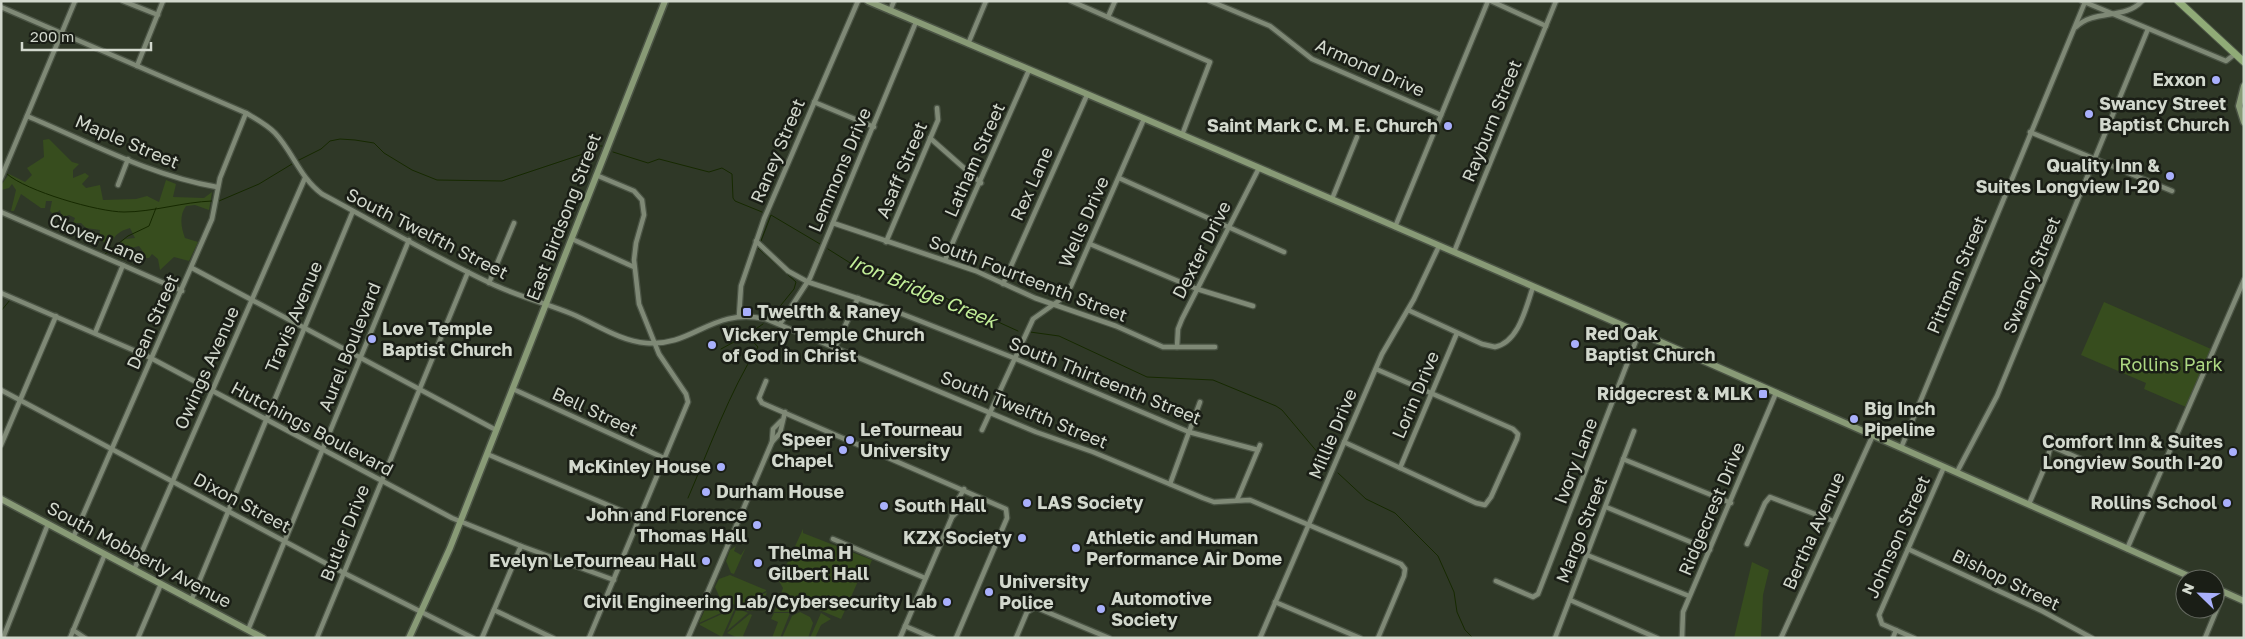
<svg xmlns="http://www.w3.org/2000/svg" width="2245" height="639" viewBox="0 0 2245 639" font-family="'Golos Text',sans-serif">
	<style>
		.green { fill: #374d1e }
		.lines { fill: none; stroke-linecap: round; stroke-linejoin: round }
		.stream { stroke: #162900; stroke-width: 1 }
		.street-casing { stroke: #4b5445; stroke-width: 7 }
		.secondary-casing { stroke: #4b5445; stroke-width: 9 }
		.primary-casing { stroke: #4b5445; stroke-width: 9 }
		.street { stroke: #7f8976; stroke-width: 4.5 }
		.secondary { stroke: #889a76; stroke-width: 6 }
		.primary { stroke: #90ab77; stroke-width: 7 }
		.poi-dot { fill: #a9b0fc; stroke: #1a1e16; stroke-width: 2 }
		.labels { text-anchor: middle; stroke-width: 5; stroke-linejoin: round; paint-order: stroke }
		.street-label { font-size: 18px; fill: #d2d8cd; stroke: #1a1e16 }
		.poi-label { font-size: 18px; font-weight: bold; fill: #d2d8cd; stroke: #1a1e16; text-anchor: start }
		.park-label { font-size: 18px; fill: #add883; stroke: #1a1e16 }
		.water-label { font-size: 19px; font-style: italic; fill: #c3ef99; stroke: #1a1e16 }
	</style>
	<rect width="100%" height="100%" fill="#2f3827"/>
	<!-- green -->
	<g class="green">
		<path d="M49,139L72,162L79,164L73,170V178L85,173L89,176L82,184L86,188L100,185L103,200L136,199L147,196L159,202L166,180L176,184L173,197L204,198L212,192L209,210L195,205L186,206C179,215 181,228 185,238L198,242L189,261L174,257L160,270L158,259L152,254L149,258H145L144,253L139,246L128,249L123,260L110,252L125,239L135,238L130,228C120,231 115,234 111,244L106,245L99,236L100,230L86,228L81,223H73L75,218L69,215L62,218L60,210L54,215L50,211L52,201H46L45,208H41L21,194L14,211H11L16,190L12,184L9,188L1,190L2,184L9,174L25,182L32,175L27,168L44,157L43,140Z"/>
		<path d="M2104,302L2211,349L2186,407L2144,389L2146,383L2081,355Z"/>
		<path d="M803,529V533L872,560L864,579H859L841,619L781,594L783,588L779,581Z"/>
		<path d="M736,546L734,551L741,555L746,547L734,574L731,573L726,561L730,550Z"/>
		<path d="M1752,562L1769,570L1763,595L1761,638H1734Z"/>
		<path d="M730,575L766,590V591L737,606L720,598L715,587L719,579Z"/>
		<path d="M767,592L760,610L748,611L738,607Z"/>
		<path d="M781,597L794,602L791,612H774Z"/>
		<path d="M718,601L734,607L699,623L707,605Z"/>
		<path d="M735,608L722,637L700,625V624Z"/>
		<path d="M737,608L748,613L727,631Z"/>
		<path d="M800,612L810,617L813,623L808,638H782L792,616Z"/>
		<path d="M774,613H790L780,638H772L778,622L771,619Z"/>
		<path d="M821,613L831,619L821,625L815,638H810Z"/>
		<path d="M750,614L752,615L743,636L746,638H738L727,633Z"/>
	</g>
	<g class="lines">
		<!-- stream -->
		<g class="stream">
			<path d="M613,152L648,163L659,159L709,172L722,168L732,174L733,198L735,201L762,212"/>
			<path d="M297,161L321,149L330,141L340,139L355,140L374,143L384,153L412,170L437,180L502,181L586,153L595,146H602"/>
			<path d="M7,174C26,191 98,212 124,212C153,212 183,202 212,201"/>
			<path d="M219,201L259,184L292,164"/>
			<path d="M761,241L771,215L820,244"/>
			<path d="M758,248L796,282L794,289L773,315"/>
			<path d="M828,249L863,271L892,275L906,280L1018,331"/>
			<path d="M105,254L128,236L149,226L156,208"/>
			<path d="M1,311L10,300"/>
			<path d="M1030,332L1059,336L1147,377L1213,380L1276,406L1282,410L1329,466"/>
			<path d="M721,349L747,335"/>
			<path d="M1338,473L1366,499L1395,513L1438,556L1454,592L1457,612L1465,630L1473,638"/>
			<path d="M688,498C710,447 729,393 758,347L747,335L763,324"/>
		</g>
		<!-- street casing -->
		<g class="street-casing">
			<g id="street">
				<path d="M123,1L158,15"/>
				<path d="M1071,1L1210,62L1182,135"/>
				<path d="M1210,1L1270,26L1312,59L1441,115"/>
				<path d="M1491,1L1546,26"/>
				<path d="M2082,1L2226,61L2235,54"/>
				<path d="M1,7L246,113C256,119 266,124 275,133C293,152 300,178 322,194C378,224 433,256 490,283C517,296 545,303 572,314C596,324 620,341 646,343C694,347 711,307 766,319L1036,432L1093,452L1203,498L1214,502L1250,500L1401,564L1405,569L1404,576L1378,638"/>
				<path d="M890,11L894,1"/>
				<path d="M1108,17L1115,1"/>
				<path d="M2076,27C2094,9 2125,20 2142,1"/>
				<path d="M968,44L986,1"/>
				<path d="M137,66L163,1"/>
				<path d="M814,102L874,127"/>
				<path d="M27,116C89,142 151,176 217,187"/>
				<path d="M2030,132L2172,191"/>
				<path d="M930,138L981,183"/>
				<path d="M1,178L75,1"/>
				<path d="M1119,178L1284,252"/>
				<path d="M118,185L128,159"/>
				<path d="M1332,199L1357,137"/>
				<path d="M1,212L182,291"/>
				<path d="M833,223L976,271L1035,298L1116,326L1163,347H1215"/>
				<path d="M1395,227L1488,1"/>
				<path d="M572,239L634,267"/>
				<path d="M756,241L788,271L808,282L887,308L1014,358L1189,432L1258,450"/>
				<path d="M886,242L938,120L937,108"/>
				<path d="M1090,244L1197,289L1253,306"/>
				<path d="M1454,252L1556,1"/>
				<path d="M945,260L1029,70"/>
				<path d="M192,268L496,430"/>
				<path d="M489,283L514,223"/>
				<path d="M1003,284L1087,95"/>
				<path d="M1,293L147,356L452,518L521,546L614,580"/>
				<path d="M1408,310L1482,344L1495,347C1519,342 1526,307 1533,287"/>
				<path d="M739,316L741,286L764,219L858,1"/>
				<path d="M780,324L810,278L916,22"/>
				<path d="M95,333L123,265"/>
				<path d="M1177,347L1178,329L1182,319L1259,168"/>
				<path d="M832,354L858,298"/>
				<path d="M766,381L759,398L762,403L1006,509L1007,518L956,638"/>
				<path d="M513,389L666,459"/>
				<path d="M1,390L344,573L473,638"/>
				<path d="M982,430L1033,319L1064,297L1071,286L1144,119"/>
				<path d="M772,442L780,433L785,412"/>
				<path d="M1344,442L1476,503L1485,505L1491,497L1517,439L1518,434L1513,429L1376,369"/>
				<path d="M1,445L56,316"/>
				<path d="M2051,446L2083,460"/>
				<path d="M1901,448L2085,2"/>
				<path d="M487,454L641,519"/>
				<path d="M1623,459L1731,503"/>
				<path d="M1400,468L1457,333"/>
				<path d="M1957,472L1997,396L2148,29"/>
				<path d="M1170,484L1200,402"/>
				<path d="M1237,500L1260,445"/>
				<path d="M2029,504L2046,464L2053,437"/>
				<path d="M1606,507L1710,550"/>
				<path d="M952,517V506L959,498"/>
				<path d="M73,538L212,219L220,178L246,113"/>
				<path d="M833,539L925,578"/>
				<path d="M1747,544L1765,503L1770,497L1833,521"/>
				<path d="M1908,549L2042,611L2092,638"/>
				<path d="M2127,549L2244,280"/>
				<path d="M1587,555L1689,596"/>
				<path d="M134,570L305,178"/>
				<path d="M1496,581L1533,597L1538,594L1639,333"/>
				<path d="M1570,600L1657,638"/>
				<path d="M191,601L353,211"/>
				<path d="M1275,602L1360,638"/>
				<path d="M494,610L553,638"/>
				<path d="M905,626L933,638"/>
				<path d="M73,630L85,638"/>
				<path d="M248,630L409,240"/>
				<path d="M3,638L48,524"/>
				<path d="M70,638L105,554"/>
				<path d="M138,638L161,584"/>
				<path d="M317,638L468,272"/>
				<path d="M482,638L521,546"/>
				<path d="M589,638L688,402L686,394L659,354L639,304L634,260L636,243L644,215L642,200L634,191L596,175"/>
				<path d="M688,638L772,442L773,429L781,421"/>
				<path d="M900,638L952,517L958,511L959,498L964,489"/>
				<path d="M1016,638L1027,612L1035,607L1109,638"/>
				<path d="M1260,638L1382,354L1414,299L1439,246"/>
				<path d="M1555,638L1634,431"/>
				<path d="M1682,638L1683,612L1776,393"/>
				<path d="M1781,638L1873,435"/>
				<path d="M1893,638L1896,630"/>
				<path d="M1914,638L1882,624L1879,615L1944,467"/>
				<path d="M2205,638L2224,592"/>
			</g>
		</g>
		<!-- secondary casing -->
		<g class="secondary-casing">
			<g id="secondary">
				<path d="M868,1C1312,189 1755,381 2195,579"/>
				<path d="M2244,86L2239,106L2244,122"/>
				<path d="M1,499L263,638"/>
				<path d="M2215,588L2244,601"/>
				<path d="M409,638L450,548L665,1"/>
			</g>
		</g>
		<!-- primary casing -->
		<g class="primary-casing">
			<path id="primary" d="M2178,1L2244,62"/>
		</g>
		<!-- street -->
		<use href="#street" class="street"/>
		<!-- secondary -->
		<use href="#secondary" class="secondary"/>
		<!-- primary -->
		<use href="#primary" class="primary"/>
	</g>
	<!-- markers -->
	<g class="poi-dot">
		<circle cx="2216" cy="80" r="5"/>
		<circle cx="2089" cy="114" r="5"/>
		<circle cx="1448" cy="126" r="5"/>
		<circle cx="2170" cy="176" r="5"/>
		<rect x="742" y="307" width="10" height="10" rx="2.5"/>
		<circle cx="372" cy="339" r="5"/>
		<circle cx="1575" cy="344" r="5"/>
		<circle cx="712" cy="345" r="5"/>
		<rect x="1758" y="389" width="10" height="10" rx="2.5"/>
		<circle cx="1854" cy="419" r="5"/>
		<circle cx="850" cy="440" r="5"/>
		<circle cx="843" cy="450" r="5"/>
		<circle cx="2233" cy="452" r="5"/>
		<circle cx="721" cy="467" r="5"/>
		<circle cx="706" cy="492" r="5"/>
		<circle cx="1027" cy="503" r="5"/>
		<circle cx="2227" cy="503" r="5"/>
		<circle cx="884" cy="506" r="5"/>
		<circle cx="757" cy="525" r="5"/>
		<circle cx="1022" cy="538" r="5"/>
		<circle cx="1076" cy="548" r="5"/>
		<circle cx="706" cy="561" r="5"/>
		<circle cx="758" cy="563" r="5"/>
		<circle cx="989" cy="592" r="5"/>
		<circle cx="947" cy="602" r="5"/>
		<circle cx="1101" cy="609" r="5"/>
	</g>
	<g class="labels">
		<!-- street labels -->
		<g class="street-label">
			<text transform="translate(1370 68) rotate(24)" y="6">Armond Drive</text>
			<text transform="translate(1492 121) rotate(-68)" y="6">Rayburn Street</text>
			<text transform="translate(127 142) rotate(23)" y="6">Maple Street</text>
			<text transform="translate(778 151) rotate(-67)" y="6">Raney Street</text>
			<text transform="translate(975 160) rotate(-66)" y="6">Latham Street</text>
			<text transform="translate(840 170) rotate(-67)" y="6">Lemmons Drive</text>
			<text transform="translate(902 170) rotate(-67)" y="6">Asaff Street</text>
			<text transform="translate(1032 184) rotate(-66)" y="6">Rex Lane</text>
			<text transform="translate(564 217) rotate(-69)" y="6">East Birdsong Street</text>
			<text transform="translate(1084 222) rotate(-66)" y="6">Wells Drive</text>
			<text transform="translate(427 234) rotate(27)" y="6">South Twelfth Street</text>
			<text transform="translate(97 239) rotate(23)" y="6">Clover Lane</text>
			<text transform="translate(1202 250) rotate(-63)" y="6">Dexter Drive</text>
			<text transform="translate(1957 275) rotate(-67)" y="6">Pittman Street</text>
			<text transform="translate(2032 275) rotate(-68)" y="6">Swancy Street</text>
			<text transform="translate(1028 279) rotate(21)" y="6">South Fourteenth Street</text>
			<text transform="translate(294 317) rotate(-67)" y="6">Travis Avenue</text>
			<text transform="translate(153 322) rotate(-66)" y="6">Dean Street</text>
			<text transform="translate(350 347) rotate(-68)" y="6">Aurel Boulevard</text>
			<text transform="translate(207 368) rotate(-66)" y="6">Owings Avenue</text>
			<text transform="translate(1105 381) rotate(22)" y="6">South Thirteenth Street</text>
			<text transform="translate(1416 395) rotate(-67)" y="6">Lorin Drive</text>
			<text transform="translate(1024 410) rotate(22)" y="6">South Twelfth Street</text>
			<text transform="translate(595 412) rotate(25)" y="6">Bell Street</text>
			<text transform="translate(312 429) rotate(28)" y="6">Hutchings Boulevard</text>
			<text transform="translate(1333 434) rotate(-67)" y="6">Millie Drive</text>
			<text transform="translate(1576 461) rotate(-69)" y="6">Ivory Lane</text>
			<text transform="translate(242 503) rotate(28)" y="6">Dixon Street</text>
			<text transform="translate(1712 509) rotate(-67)" y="6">Ridgecrest Drive</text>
			<text transform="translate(1582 530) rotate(-69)" y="6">Margo Street</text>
			<text transform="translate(1814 531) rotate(-66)" y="6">Bertha Avenue</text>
			<text transform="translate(345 533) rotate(-68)" y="6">Butler Drive</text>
			<text transform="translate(1898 537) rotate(-66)" y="6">Johnson Street</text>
			<text transform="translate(139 555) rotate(28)" y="6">South Mobberly Avenue</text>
			<text transform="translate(2006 580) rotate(26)" y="6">Bishop Street</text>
		</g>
		<!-- poi labels -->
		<g class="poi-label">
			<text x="2206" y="86" text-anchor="end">Exxon</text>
			<text x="2099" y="110">Swancy Street<tspan x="2099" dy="21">Baptist Church</tspan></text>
			<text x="1438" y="132" text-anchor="end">Saint Mark C. M. E. Church</text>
			<text x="2160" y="172" text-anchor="end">Quality Inn &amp;<tspan x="2160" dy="21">Suites Longview I-20</tspan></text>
			<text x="757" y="318">Twelfth &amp; Raney</text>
			<text x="382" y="335">Love Temple<tspan x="382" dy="21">Baptist Church</tspan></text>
			<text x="1585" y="340">Red Oak<tspan x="1585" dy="21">Baptist Church</tspan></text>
			<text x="722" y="341">Vickery Temple Church<tspan x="722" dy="21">of God in Christ</tspan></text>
			<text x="1753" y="400" text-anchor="end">Ridgecrest &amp; MLK</text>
			<text x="1864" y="415">Big Inch<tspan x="1864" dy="21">Pipeline</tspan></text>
			<text x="860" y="436">LeTourneau<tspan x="860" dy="21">University</tspan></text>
			<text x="833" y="446" text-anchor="end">Speer<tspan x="833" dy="21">Chapel</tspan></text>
			<text x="2223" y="448" text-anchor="end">Comfort Inn &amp; Suites<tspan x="2223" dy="21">Longview South I-20</tspan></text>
			<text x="711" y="473" text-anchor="end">McKinley House</text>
			<text x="716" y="498">Durham House</text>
			<text x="1037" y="509">LAS Society</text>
			<text x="2217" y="509" text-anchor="end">Rollins School</text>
			<text x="894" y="512">South Hall</text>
			<text x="747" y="521" text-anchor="end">John and Florence<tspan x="747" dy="21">Thomas Hall</tspan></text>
			<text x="1012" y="544" text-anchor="end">KZX Society</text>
			<text x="1086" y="544">Athletic and Human<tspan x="1086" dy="21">Performance Air Dome</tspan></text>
			<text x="768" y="559">Thelma H<tspan x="768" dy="21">Gilbert Hall</tspan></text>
			<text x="696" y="567" text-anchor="end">Evelyn LeTourneau Hall</text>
			<text x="999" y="588">University<tspan x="999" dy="21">Police</tspan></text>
			<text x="1111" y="605">Automotive<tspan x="1111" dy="21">Society</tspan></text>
			<text x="937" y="608" text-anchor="end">Civil Engineering Lab/Cybersecurity Lab</text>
		</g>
		<!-- park labels -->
		<g class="park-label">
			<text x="2171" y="371">Rollins Park</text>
		</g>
		<!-- water labels -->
		<g class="water-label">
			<text transform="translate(923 291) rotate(23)" y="7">Iron Bridge Creek</text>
		</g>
	</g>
	<!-- border -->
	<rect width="2245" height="639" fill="none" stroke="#d2d8cd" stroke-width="5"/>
	<!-- north arrow -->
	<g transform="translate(2200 594) rotate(293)"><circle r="24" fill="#1a1e16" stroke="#64685f"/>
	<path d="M0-4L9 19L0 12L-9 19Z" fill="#a9b0fc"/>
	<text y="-8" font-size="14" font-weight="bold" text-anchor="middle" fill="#d2d8cd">N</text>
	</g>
	<!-- scale -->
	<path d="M22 42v8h129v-8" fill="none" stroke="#d2d8cd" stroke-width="2.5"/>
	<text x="30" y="42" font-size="15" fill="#d2d8cd" stroke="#1a1e16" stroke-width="4" paint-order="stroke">200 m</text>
</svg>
